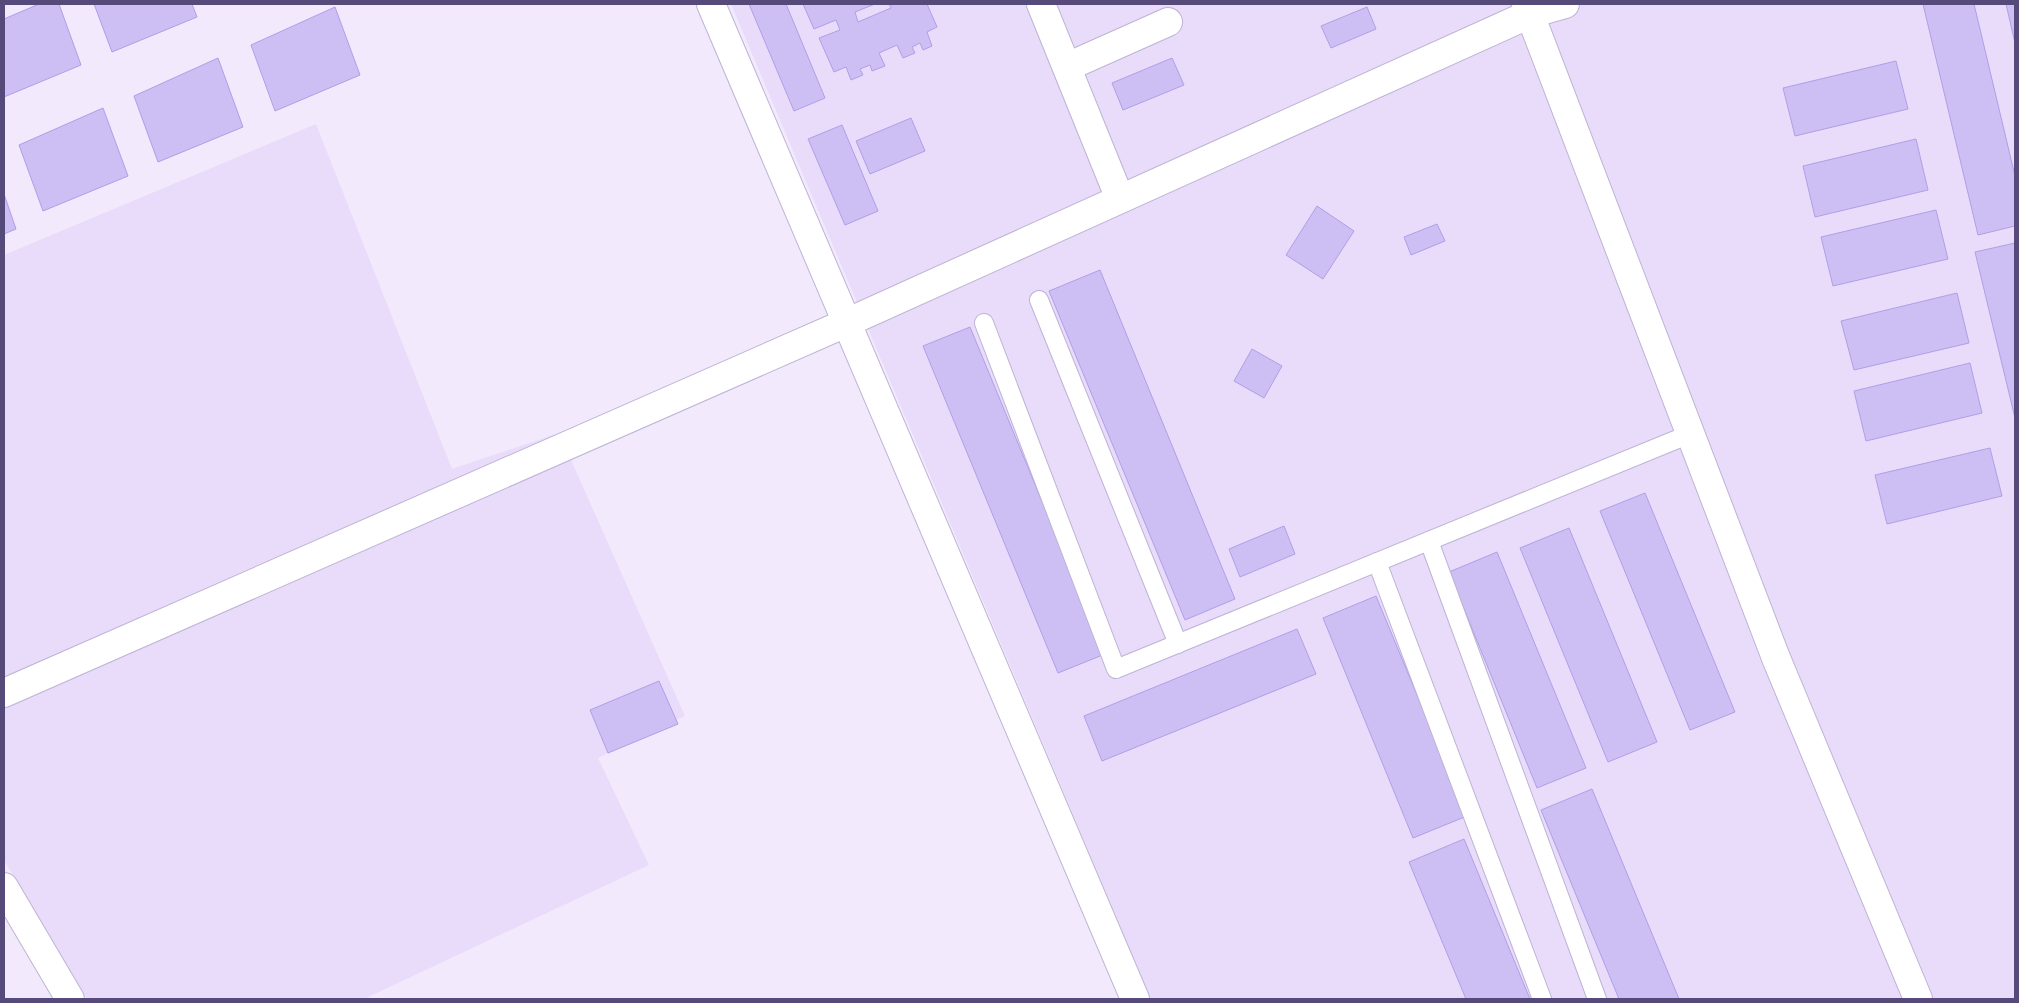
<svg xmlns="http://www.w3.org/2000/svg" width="2019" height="1003" viewBox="0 0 2019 1003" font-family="Jost,sans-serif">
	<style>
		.residential { fill: #e9dcfa }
		.building { fill: #cdbff4; stroke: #b09ee7 }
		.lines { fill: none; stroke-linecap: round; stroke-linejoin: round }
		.lane-casing { stroke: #beb3d5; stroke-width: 20 }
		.street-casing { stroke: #beb3d5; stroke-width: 30 }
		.lane { stroke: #fff; stroke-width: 18 }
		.street { stroke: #fff; stroke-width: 28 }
	</style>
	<rect width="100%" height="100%" fill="#f2e9fd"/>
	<!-- residential -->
	<g class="residential">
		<path d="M731,4H2015V999H1151Z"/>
		<path d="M316,124L452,469L559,433L685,716L598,758L649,865L364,999H87L4,860V255Z"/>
	</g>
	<!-- building -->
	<g class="building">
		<path d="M39,4H59L81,65L4,97V19Z"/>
		<path d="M94,4H192L197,17L112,52Z"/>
		<path d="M749,4H786L825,98L794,111Z"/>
		<path d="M803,4H875L855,12L858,22L891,8L889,4H927L937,27L927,32L932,46L923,50L920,43L912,47L915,53L903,58L897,45L879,53L885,66L872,71L870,65L860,69L863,75L851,80L846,67L834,72L819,38L840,30L836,20L814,29Z"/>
		<path d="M1923,4H1974L2015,176V226L1978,235Z"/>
		<path d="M2006,4H2015V43Z"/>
		<path d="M335,7L360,75L275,111L251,45Z"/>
		<path d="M1367,7L1376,29L1331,48L1321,26Z"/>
		<path d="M218,58L243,127L158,162L134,96Z"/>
		<path d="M1172,58L1184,85L1123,110L1112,83Z"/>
		<path d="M1896,61L1908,109L1795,136L1783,88Z"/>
		<path d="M103,108L128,176L43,211L19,145Z"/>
		<path d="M911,118L925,151L870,174L856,141Z"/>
		<path d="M842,125L878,211L845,225L808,139Z"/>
		<path d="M1916,139L1928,190L1815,217L1803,166Z"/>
		<path d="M4,194L16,229L4,234Z"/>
		<path d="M1317,206L1354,231L1323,279L1286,255Z"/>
		<path d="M1936,210L1948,259L1833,286L1821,237Z"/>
		<path d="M1437,224L1445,241L1411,255L1404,237Z"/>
		<path d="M2015,243V418L1975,252Z"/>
		<path d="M1100,270L1235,599L1185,620L1049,291Z"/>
		<path d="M1957,293L1969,343L1854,370L1841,321Z"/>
		<path d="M970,327L1105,654L1058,673L923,346Z"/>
		<path d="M1252,349L1282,366L1264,398L1234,381Z"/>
		<path d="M1970,363L1982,413L1866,441L1854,391Z"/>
		<path d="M1990,448L2002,496L1887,524L1875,475Z"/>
		<path d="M1645,493L1735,712L1690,730L1600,511Z"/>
		<path d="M1284,526L1295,554L1240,577L1229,549Z"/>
		<path d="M1569,528L1657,742L1608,762L1520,548Z"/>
		<path d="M1497,552L1586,768L1537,788L1449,572Z"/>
		<path d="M1376,596L1467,816L1413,838L1323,618Z"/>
		<path d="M1297,629L1316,674L1102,761L1084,716Z"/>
		<path d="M659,681L678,724L608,753L590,710Z"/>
		<path d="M1592,789L1679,999H1619L1541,810Z"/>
		<path d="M1464,839L1530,999H1466L1409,862Z"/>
	</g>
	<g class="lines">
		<!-- lane casing -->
		<g class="lane-casing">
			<g id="lane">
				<path d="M1039,300L1178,644"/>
				<path d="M984,323L1116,669L1690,434"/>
				<path d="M1429,541L1597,999"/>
				<path d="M1377,562L1542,999"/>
			</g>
		</g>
		<!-- street casing -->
		<g class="street-casing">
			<g id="street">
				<path d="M711,4L1135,999"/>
				<path d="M1041,4L1120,199"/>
				<path d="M1526,4L1776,658L1918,999"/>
				<path d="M1067,67L1168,22"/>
				<path d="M4,693L846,323L1530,14L1565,4"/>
				<path d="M4,887L70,999"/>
			</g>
		</g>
		<!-- lane -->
		<use href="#lane" class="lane"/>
		<!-- street -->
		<use href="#street" class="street"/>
	</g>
	<!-- border -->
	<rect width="2019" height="1003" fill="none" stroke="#554a79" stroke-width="10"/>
</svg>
